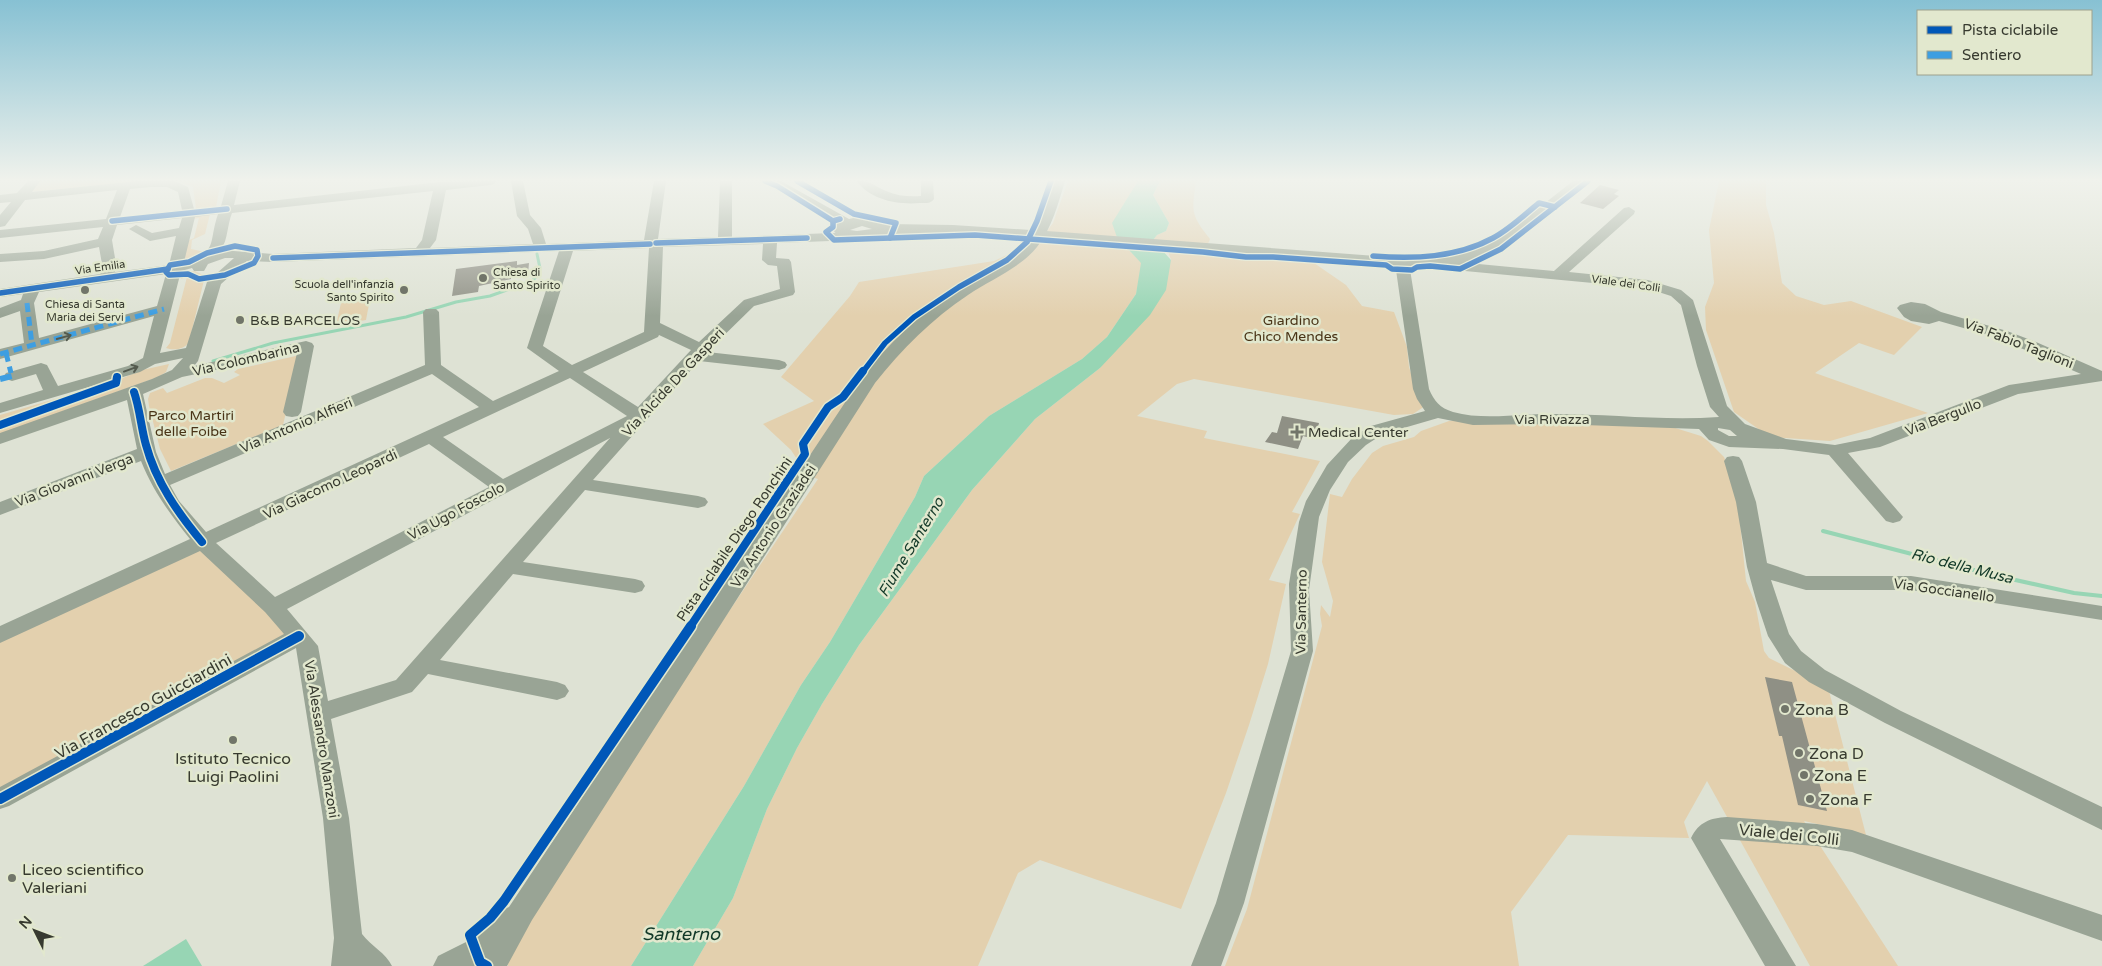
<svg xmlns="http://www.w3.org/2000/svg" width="2102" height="966" viewBox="0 0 2102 966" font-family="'Varela Round',sans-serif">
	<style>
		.green { fill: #e3d0ae }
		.water { fill: #97d5b4 }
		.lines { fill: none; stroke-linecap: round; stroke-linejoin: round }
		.stream-far1 { stroke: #97d5b4; stroke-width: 3 }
		.stream { stroke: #97d5b4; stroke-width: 4 }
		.building { fill: #8f9085 }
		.minor { fill: #99a495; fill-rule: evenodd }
		.major { fill: #9ca695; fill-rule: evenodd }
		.quiet-far1 { stroke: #3e9ee1; stroke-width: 5; stroke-dasharray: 9 5; stroke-linecap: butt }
		.quiet { stroke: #3e9ee1; stroke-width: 6; stroke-dasharray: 12 6; stroke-linecap: butt }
		.cycleway-far2-casing { stroke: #e2e8ce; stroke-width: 8 }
		.cycleway-far1-casing { stroke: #e2e8ce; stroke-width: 11 }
		.cycleway-casing { stroke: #e2e8ce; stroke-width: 13 }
		.cycleway-far2 { stroke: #0057b8; stroke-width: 5.5 }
		.cycleway-far1 { stroke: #0057b8; stroke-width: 8 }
		.cycleway { stroke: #0057b8; stroke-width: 10 }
		.oneway { stroke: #545a4e }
		.poi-dot { fill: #717569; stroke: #e2e8ce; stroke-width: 2 }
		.labels { text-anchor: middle; stroke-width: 5; stroke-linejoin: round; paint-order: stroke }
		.far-street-label { font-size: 11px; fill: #373a2f; stroke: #e2e8ce }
		.far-poi-label { font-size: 11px; fill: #373a2f; stroke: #e2e8ce; text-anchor: start }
		.poi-label { font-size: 14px; fill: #373a2f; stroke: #e2e8ce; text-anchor: start }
		.park-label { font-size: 14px; fill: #493417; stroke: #e2e8ce }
		.street-label { font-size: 14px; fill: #373a2f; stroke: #e2e8ce }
		.water-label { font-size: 15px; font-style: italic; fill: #123928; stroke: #e2e8ce }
		.near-street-label { font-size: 16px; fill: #373a2f; stroke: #e2e8ce }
		.near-poi-label { font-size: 16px; fill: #373a2f; stroke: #e2e8ce; text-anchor: start }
		.near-water-label { font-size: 18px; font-style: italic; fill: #123928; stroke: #e2e8ce }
	</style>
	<rect width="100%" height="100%" fill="#dee2d4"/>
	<!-- green -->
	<g class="green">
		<path d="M38,181H145L29,192Z"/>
		<path d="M178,181H221L216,207L196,209L193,187Z"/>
		<path d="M1068,181H1138L1128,199L1119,243L1129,250L1142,263L1136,294L1107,337L1082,359L989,416L924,476L915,497L830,642L801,685L744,786L631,966H508L506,959L525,915L818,479L808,476L791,450L763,424L814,401L781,377L850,296L859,282L994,261L1041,239L1053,223Z"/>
		<path d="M1160,181H1196C1192,211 1190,214 1210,239L1207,246L1153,240L1157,235L1166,231L1169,223L1153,195Z"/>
		<path d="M1719,181H1766V205L1774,233L1782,283L1796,296L1824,305L1851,301L1922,327L1894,355L1859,343L1815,373L1928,413L1830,441L1770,437L1734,412L1706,330L1705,307L1714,283L1709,230Z"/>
		<path d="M210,214L205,234L192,240L191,249L205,252V254L193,260L183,262L187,241L194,238L199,218L192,219L193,215Z"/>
		<path d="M1168,251L1314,263L1346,285L1362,306L1394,312L1407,347L1409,367L1418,395L1425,406L1413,414L1394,415L1194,379L1177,384L1137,416L1207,431L1204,438L1320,461L1292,512L1300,514L1269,580L1286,584L1268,664L1249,725L1226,793L1181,909L1040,860L1018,873L978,966H693L733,898L767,809L797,748L822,704L859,645L972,490L1035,419L1100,368L1171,260Z"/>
		<path d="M188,271H195L205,276L189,342C185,349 174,351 166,348L170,343L187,277L181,279V275Z"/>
		<path d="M370,299L366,320L336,325L341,303Z"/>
		<path d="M300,355L283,425L171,471L160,449L149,406L148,399L150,393L163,388L167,393L205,378H212L224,383L240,375L234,372L238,369Z"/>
		<path d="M169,364L166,372L158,377L0,434V415L111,383L142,370Z"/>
		<path d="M1449,421H1525L1672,427L1701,436L1708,441L1724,457L1730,471L1738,503L1746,581L1755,602L1764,651L1769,658L1828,687L1866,835L1804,821L1898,966H1810L1707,781L1684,822L1689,838L1568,835L1511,912L1519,966H1225L1247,909L1322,626L1320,614L1321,605L1330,617L1333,601L1322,562L1330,494L1342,497L1352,479L1372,453L1383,446L1414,437L1421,431Z"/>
		<path d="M205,538L304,638L0,804V632Z"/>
	</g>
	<!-- water -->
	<g class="water">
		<path d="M1138,181H1160L1153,195L1169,223L1166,231L1157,235L1153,240L1171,260L1166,290L1150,315L1100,368L1035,419L972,490L859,645L822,704L797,748L767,809L733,898L693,966H631L744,786L801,685L830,642L915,497L924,476L989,416L1082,359L1107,337L1136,294L1141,263L1129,250L1119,243L1112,223Z"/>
		<path d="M186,939L202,966H143Z"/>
	</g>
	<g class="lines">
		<!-- stream-far1 -->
		<path class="stream-far1" d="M213,361L273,343L406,317L456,302L490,296L532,281L539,274L540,268L537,254"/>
		<!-- stream -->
		<path class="stream" d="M1823,531L1993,575L2074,593L2102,596"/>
	</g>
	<!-- building -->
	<g class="building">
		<path d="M1600,185L1619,190L1614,194L1619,196L1603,209L1580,203Z"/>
		<path d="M517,261V265L529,263L528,274L511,276V279L479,286L478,292L452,296L456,269Z"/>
		<path d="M1282,416L1319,423L1315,439L1303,436L1298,449L1265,442L1272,432L1277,433Z"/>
		<path d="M1765,677L1792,682L1827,811L1798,805L1782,736H1779Z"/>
	</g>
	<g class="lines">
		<!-- minor -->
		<g class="minor">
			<path d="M28,181H40L32,192L138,181H174L188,187L194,209L221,206L228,181H240L234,205L440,182L496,181L494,184L490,185L446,190L436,240L430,248L533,244L528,229L517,216L511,181H523L530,215L541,228L546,244L644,240L654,181H666L658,239L718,237L720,181H732V237L857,232L864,236L857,240L777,243L776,258L789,259L791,262L795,292L793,295L754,306L707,352L779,360L785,362L787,365L785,368L779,370L699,361L593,480L698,496L705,498L708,502L705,506L698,508L585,490L523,562L635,579L642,581L645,586L642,591L635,593L513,574L440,660L557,682L565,685L569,691L565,697L557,700L428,674L412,692L331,719L349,818L362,934C371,946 386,953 392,966H331L334,938L323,818L296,648L9,806L0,809V787L284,634L265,612L200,551L0,643V626L190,539C170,514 153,491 141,461L0,515V502L137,449L127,400L0,444V433L152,379L172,370L183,358L155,364L140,372L0,413V403L43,390L36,374L12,381L6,379L4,376L6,373L41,363L47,365L58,386L128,366L143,358L154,316L0,359V349L24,343L20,311L0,318V308L21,300L23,294L0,297V289L100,274L102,264L99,247L44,259L0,262V254L44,251L98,239L103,227L0,238V230L106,219L117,190L25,200L5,226L0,227V215L11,202L0,203V195L17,193ZM151,187H167L178,192L182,210L120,217L130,189ZM433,191L422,240L416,248L273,254L221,250C228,239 227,226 232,213ZM218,214C208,243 219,252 184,262L195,217ZM182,218L179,228L152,233L136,225L129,229L150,241L176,236L169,265L115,272L116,264L112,240L117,225ZM763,244L762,260L768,265L777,266L780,289L744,300L699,342L660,323L663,247ZM649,248L644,332L572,365L543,346L573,251ZM559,251L527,348L559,371L493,401L441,365L439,312L436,309H426L423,312L425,365L165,474L156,452L143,394L182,377L297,353L283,412L286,416L292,417L298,416L301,412L314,346L312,343L306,341L194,366L198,361L221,284L247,261L273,262ZM225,258H234L207,282L186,348L160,353L181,271L192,268L194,271H204L208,264ZM166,274L157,306L39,338L34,303L39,292ZM659,335L691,350L638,407L583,372L658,337ZM432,374L479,407L206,532L179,501L170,485ZM570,378L627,416L503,479L443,437ZM610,438L396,680L328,701L318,646L287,609ZM429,444L489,487L275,597L216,543Z"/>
			<path d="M857,181C871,180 874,186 886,191C898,196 909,197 921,196V181H933L934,199C930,204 926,203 920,203C898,205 870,200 857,181Z"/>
			<path d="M1053,181H1065C1058,204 1052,228 1037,247C1019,269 991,279 968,295C932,319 902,349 875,383L532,920L507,966H433L438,956L466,942L504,909L509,907L862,377C889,343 920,314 956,290C980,274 1010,263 1028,240C1041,224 1046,200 1053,181Z"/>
			<path d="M1629,207L1635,211L1634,214L1569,272L1648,280L1681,290L1693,300L1727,406L1745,424L1786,439L1835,445L1870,438L2009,385L2081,374L1995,337L1939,321L1929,324L1911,321L1904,317L1897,308L1900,305L1911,302L1925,304L1941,312L2007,331L2036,342L2102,371V381L2018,394L1880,447L1848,453L1903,517L1900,521L1893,523L1886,521L1829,455L1783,449L1729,447L1709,440L1699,429L1555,424L1473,425L1438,418L1383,434L1366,445L1348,462L1330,490L1319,517L1309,590L1313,651L1244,903L1221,966H1191L1216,903L1291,651L1289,584L1299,522L1306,501L1327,465L1353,437L1371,426L1425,411L1417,399L1413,389L1395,263L1397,260L1402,259L1409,263L1429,389C1434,401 1440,408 1453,412C1485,421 1522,413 1555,414C1610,414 1664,421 1719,417L1710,407L1697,366L1681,305L1671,296L1646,288L1465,271L1447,264L1445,261L1452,257L1468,263L1554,271L1624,208ZM1718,428L1730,430L1737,436H1729L1718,430Z"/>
			<path d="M1733,456L1739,457L1742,461L1756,502L1767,563L1806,576H1911L2102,606V620L1911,590H1806L1771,580L1789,634L1801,651L1825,670L1901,711L2102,807V830L1885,723L1809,682L1785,663L1768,636L1756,600L1747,567L1736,502L1724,461L1727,457Z"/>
			<path d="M1727,817L1817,824L1852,830L2102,915V941L1852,852L1817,846L1720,839L1796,966H1765L1691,838C1699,822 1710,818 1727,817Z"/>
		</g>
		<!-- major -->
		<path class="major" d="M764,181H781L849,219L863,216L889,224L953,225L1061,232L1402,258L1440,257L1472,250L1513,228L1573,181H1589C1581,193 1566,202 1555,211C1501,255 1473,268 1402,268L975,236L950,239L846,240L840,238L832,229L836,224L766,184ZM862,226L872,229L857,231L850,230Z"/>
		<!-- quiet-far1 -->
		<g class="quiet-far1">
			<path d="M27,303L32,345"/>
			<path d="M6,353L11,373"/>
			<path d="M0,354L164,309"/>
		</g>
		<!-- quiet -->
		<path class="quiet" d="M0,379L12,376L11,371"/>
		<!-- cycleway-far2 casing -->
		<g class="cycleway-far2-casing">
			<g id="cycleway-far2">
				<path d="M765,181L777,186L833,221L840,219"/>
				<path d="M797,181L854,214L896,223L890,238"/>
				<path d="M112,221L227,209"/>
				<path d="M833,221V227L826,232L834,240L975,235L1203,252L1246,257H1273L1386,265L1392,269L1412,270L1417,267L1430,266L1460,269L1501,249L1588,181"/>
				<path d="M656,243L807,238"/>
				<path d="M235,246L257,250L258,256L254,263L225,275L199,279L188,274L169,275L166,272L170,265L189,262L207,253Z"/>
				<path d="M1373,256C1414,259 1456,258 1493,238C1510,229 1524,215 1539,203L1555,207"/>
				<path d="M273,258L650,244"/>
				<path d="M0,293L168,269"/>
				<path d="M862,373L885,343L914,317L959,287L1007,260L1027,242L1037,221L1051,181"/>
			</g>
		</g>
		<!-- cycleway-far1 casing -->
		<g class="cycleway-far1-casing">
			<g id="cycleway-far1">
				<path d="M134,392C140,409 141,428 146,445C156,482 178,513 202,542"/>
				<path d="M0,425L116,383L117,377"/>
				<path d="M690,627L805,454L803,444L828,407L843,397L863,371"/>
			</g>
		</g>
		<!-- cycleway casing -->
		<g class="cycleway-casing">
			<g id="cycleway">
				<path d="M0,799L299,636"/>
				<path d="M487,966L480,962L470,935L490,918L504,901L691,626"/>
			</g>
		</g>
		<!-- cycleway-far2 -->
		<use href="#cycleway-far2" class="cycleway-far2"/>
		<!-- cycleway-far1 -->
		<use href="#cycleway-far1" class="cycleway-far1"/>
		<!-- cycleway -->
		<use href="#cycleway" class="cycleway"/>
	</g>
	<!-- one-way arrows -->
	<defs><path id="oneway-shaft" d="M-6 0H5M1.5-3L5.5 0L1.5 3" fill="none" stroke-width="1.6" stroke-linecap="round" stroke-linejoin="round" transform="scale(1.25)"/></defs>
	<g class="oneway">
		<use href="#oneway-shaft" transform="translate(64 337) rotate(-15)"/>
		<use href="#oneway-shaft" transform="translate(131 369) rotate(-20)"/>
	</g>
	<!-- sky -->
	<linearGradient id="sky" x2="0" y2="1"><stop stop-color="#87c1d3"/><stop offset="0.57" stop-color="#f0f2ec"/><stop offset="1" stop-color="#f0f2ec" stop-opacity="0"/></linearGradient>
	<rect width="2102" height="316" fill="url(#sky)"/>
	<!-- markers -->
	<g class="poi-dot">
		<circle cx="483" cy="278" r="5"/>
		<circle cx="85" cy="290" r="5"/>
		<circle cx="404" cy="290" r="5"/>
		<circle cx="240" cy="320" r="5"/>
		<path d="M1294.5 424.5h5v5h5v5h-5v5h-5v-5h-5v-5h5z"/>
		<circle cx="1785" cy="709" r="5"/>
		<circle cx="233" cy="740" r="5"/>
		<circle cx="1799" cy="753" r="5"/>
		<circle cx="1804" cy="775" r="5"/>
		<circle cx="1810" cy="799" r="5"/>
		<circle cx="12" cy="878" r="5"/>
	</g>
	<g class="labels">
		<!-- far-street labels -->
		<g class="far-street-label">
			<text transform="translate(100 267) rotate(-8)" y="4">Via Emilia</text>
			<text transform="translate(1626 283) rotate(8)" y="4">Viale dei Colli</text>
		</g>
		<!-- far-poi labels -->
		<g class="far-poi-label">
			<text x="493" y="276">Chiesa di<tspan x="493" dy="13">Santo Spirito</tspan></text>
			<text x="394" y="288" text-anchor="end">Scuola dell'infanzia<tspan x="394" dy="13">Santo Spirito</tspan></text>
			<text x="85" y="308" text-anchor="middle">Chiesa di Santa<tspan x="85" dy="13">Maria dei Servi</tspan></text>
		</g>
		<!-- poi labels -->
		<g class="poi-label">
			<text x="250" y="325">B&amp;B BARCELOS</text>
			<text x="1308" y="437">Medical Center</text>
		</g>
		<!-- park labels -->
		<g class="park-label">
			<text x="1291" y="325">Giardino<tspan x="1291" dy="16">Chico Mendes</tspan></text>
			<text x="191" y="420">Parco Martiri<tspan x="191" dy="16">delle Foibe</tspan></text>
		</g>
		<!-- street labels -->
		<g class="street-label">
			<text transform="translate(2019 343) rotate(21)" y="5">Via Fabio Taglioni</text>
			<text transform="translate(246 359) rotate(-13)" y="5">Via Colombarina</text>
			<text transform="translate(673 382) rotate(-47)" y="5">Via Alcide De Gasperi</text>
			<text transform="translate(1943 417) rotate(-21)" y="5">Via Bergullo</text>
			<text x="1552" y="424">Via Rivazza</text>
			<text transform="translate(296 425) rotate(-23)" y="5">Via Antonio Alfieri</text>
			<text transform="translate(74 480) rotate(-21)" y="5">Via Giovanni Verga</text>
			<text transform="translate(330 484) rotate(-25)" y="5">Via Giacomo Leopardi</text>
			<text transform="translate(456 511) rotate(-28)" y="5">Via Ugo Foscolo</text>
			<text transform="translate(773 526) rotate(-57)" y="5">Via Antonio Graziadei</text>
			<text transform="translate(734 539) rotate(-56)" y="5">Pista ciclabile Diego Ronchini</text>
			<text transform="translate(1944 590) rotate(8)" y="5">Via Goccianello</text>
			<text transform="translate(1301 612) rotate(-89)" y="5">Via Santerno</text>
			<text transform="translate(322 739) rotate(81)" y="5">Via Alessandro Manzoni</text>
		</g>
		<!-- water labels -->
		<g class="water-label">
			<text transform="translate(911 547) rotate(-59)" y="5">Fiume Santerno</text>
			<text transform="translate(1962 566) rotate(14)" y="5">Rio della Musa</text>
		</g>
		<!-- near-street labels -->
		<g class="near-street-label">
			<text transform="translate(143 706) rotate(-29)" y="6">Via Francesco Guicciardini</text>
			<text transform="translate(1789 834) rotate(6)" y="6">Viale dei Colli</text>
		</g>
		<!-- near-poi labels -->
		<g class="near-poi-label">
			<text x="1795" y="715">Zona B</text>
			<text x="1809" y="759">Zona D</text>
			<text x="233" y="764" text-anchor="middle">Istituto Tecnico<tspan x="233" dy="18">Luigi Paolini</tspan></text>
			<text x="1814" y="781">Zona E</text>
			<text x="1820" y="805">Zona F</text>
			<text x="22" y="875">Liceo scientifico<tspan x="22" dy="18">Valeriani</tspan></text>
		</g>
		<!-- near-water labels -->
		<g class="near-water-label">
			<text x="681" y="940">Santerno</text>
		</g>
	</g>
	<!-- legend -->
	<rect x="1917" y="10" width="175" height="65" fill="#e2e8ce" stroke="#9ea28e"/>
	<rect x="1927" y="26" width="25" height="8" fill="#0057b8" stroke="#9ea28e"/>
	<text x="1962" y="35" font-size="15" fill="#373a2f">Pista ciclabile</text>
	<rect x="1927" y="51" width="25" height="8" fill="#3e9ee1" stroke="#9ea28e"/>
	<text x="1962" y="60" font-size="15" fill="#373a2f">Sentiero</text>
	<!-- north arrow -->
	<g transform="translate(35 931) rotate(312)" stroke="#e2e8ce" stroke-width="4" paint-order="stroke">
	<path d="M0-4L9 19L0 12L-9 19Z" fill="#373a2f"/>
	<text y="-8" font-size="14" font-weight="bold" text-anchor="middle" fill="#373a2f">N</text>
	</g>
</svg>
